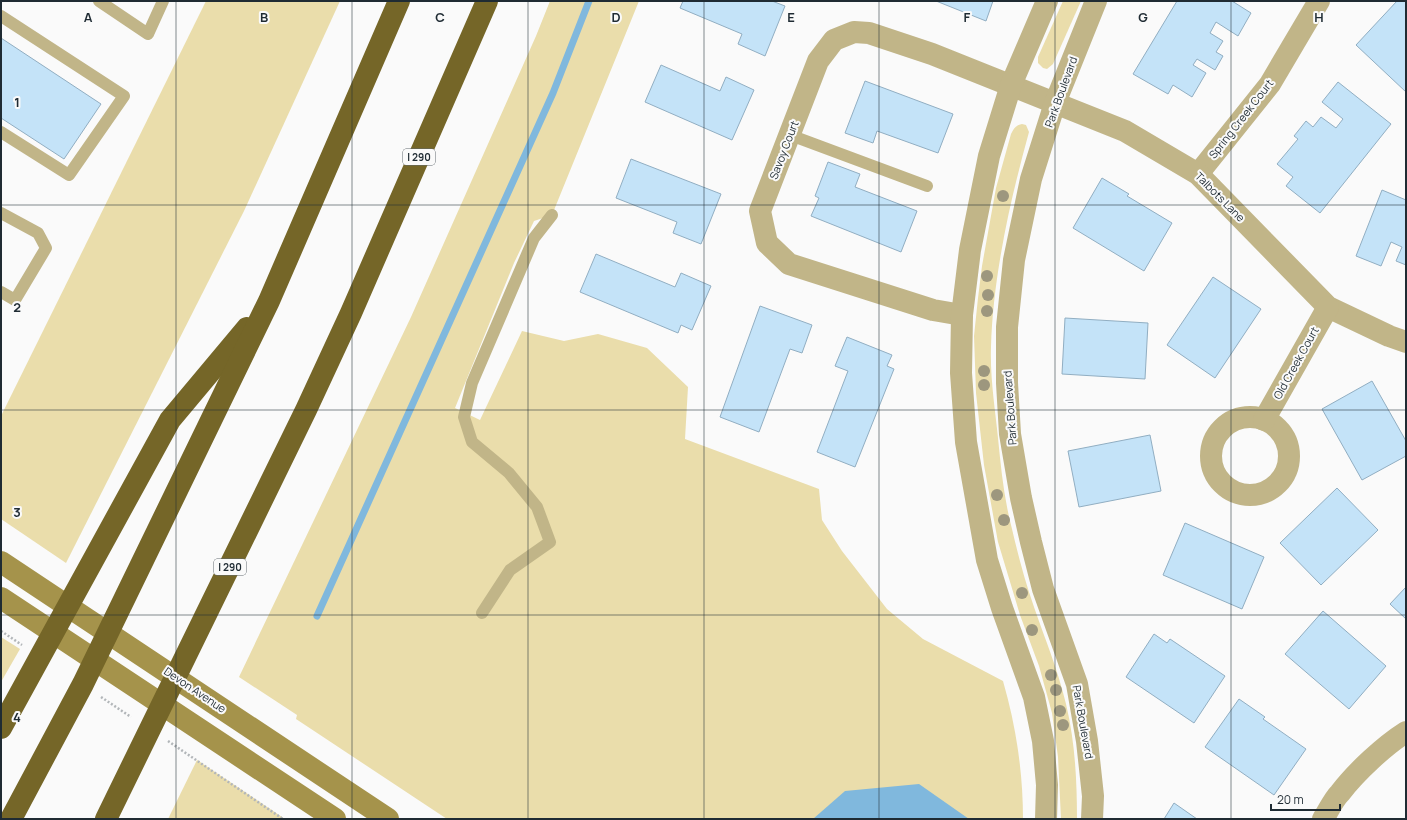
<svg xmlns="http://www.w3.org/2000/svg" width="1407" height="820" viewBox="0 0 1407 820" font-family="Manrope,sans-serif">
	<style>
		.green { fill: #eaddab }
		.water { fill: #80b8dd }
		.lines { fill: none; stroke-linecap: round; stroke-linejoin: round }
		.stream { stroke: #80b8dd; stroke-width: 7 }
		.building { fill: #c4e3f8; stroke: #91aec2 }
		.path { stroke: #b2b6b9; stroke-width: 2.5; stroke-dasharray: 2 2; stroke-linecap: butt }
		.service { stroke: #c1b588; stroke-width: 12 }
		.minor { stroke: #c1b588; stroke-width: 22 }
		.tertiary { stroke: #c1b588; stroke-width: 22 }
		.secondary { stroke: #a5934b; stroke-width: 22 }
		.motorway { stroke: #756628; stroke-width: 22 }
		.tree { fill: #9d977e }
		.grid { fill: none; stroke: #1f2b33; stroke-width: 1; stroke-opacity: 0.55 }
		.labels { text-anchor: middle; stroke-width: 4; stroke-linejoin: round; paint-order: stroke }
		.shield { fill: #fafafa; stroke: #61696f; stroke-width: 1 }
		.shield-label { font-size: 10px; font-weight: bold; fill: #1f2b33 }
		.street-label { font-size: 11px; fill: #1f2b33; stroke: #fafafa }
		.grid-label { font-size: 13px; text-anchor: middle; font-weight: bold; fill: #1f2b33; stroke: #fafafa; stroke-width: 4; stroke-linejoin: round; paint-order: stroke }
	</style>
	<rect width="100%" height="100%" fill="#fafafa"/>
	<!-- green -->
	<g class="green">
		<path d="M206,1H340L244,211L66,563L1,519V416Z"/>
		<path d="M550,1H639L552,215L534,221L514,263L455,408L480,420L522,331L564,341L598,334L647,348L688,387L685,439L819,489L822,520L842,551L887,609L923,639L1003,681C1016,726 1023,772 1023,819H447L296,719L297,715L239,677L411,317L536,36Z"/>
		<path d="M1063,1H1081L1053,64L1047,69L1043,68L1038,63V57Z"/>
		<path d="M1022,124L1026,125L1029,132C1010,201 993,276 991,347C990,378 995,408 998,438C1001,468 1004,499 1012,529C1018,555 1025,581 1034,607C1045,639 1058,670 1066,704C1075,741 1077,781 1077,819H1061L1058,757L1052,713L1039,666L1020,615L998,542L984,465L976,393L974,336L978,298L982,266L996,188L1011,134C1014,128 1016,125 1022,124Z"/>
		<path d="M1,637L20,649L1,682Z"/>
		<path d="M197,760L285,819H168Z"/>
	</g>
	<!-- water -->
	<path class="water" d="M919,784L969,819H813L845,791Z"/>
	<g class="lines">
		<!-- stream -->
		<path class="stream" d="M317,616L553,93L589,1"/>
	</g>
	<!-- building -->
	<g class="building">
		<path d="M683,1H772L785,6L765,56L738,44L742,34L680,8Z"/>
		<path d="M936,1H993L986,21Z"/>
		<path d="M1177,1H1232L1251,13L1238,36L1216,22L1210,33L1223,41L1216,52L1223,56L1215,70L1197,59L1193,65L1206,73L1192,97L1173,85L1168,94L1133,74Z"/>
		<path d="M1397,1H1406V92L1356,45Z"/>
		<path d="M1,38L101,104L64,159L1,118Z"/>
		<path d="M661,65L720,91L726,77L754,90L732,140L645,102Z"/>
		<path d="M865,81L953,114L938,153L877,131L873,143L845,133Z"/>
		<path d="M1338,82L1391,124L1320,213L1286,186L1293,177L1277,164L1298,139L1294,136L1306,121L1313,127L1321,117L1336,128L1343,119L1322,102Z"/>
		<path d="M631,159L721,194L701,244L673,233L677,222L616,198Z"/>
		<path d="M828,162L860,174L855,187L917,211L901,252L811,216L819,198L815,196Z"/>
		<path d="M1102,178L1129,194L1127,196L1172,223L1144,271L1073,228Z"/>
		<path d="M1382,190L1406,200V265L1396,261L1402,247L1391,242L1381,266L1356,256Z"/>
		<path d="M596,254L675,287L681,273L711,286L692,330L681,325L678,333L580,292Z"/>
		<path d="M1213,277L1261,309L1215,378L1167,345Z"/>
		<path d="M760,306L812,325L802,353L790,349L759,432L720,417Z"/>
		<path d="M1065,318L1148,323L1145,379L1062,374Z"/>
		<path d="M847,337L892,355L887,366L894,369L855,467L817,452L848,371L835,366Z"/>
		<path d="M1372,381L1406,441V456L1362,480L1322,409Z"/>
		<path d="M1150,435L1161,491L1079,507L1068,451Z"/>
		<path d="M1337,488L1378,530L1321,585L1280,543Z"/>
		<path d="M1185,523L1264,557L1242,609L1163,575Z"/>
		<path d="M1406,587V619L1390,604Z"/>
		<path d="M1323,611L1386,666L1349,709L1285,654Z"/>
		<path d="M1154,634L1167,643L1170,639L1225,676L1194,723L1126,677Z"/>
		<path d="M1239,699L1265,717L1263,719L1306,749L1274,795L1205,747Z"/>
		<path d="M1174,803L1197,819H1164Z"/>
	</g>
	<g class="lines">
		<!-- path -->
		<g class="path">
			<path d="M1,631L22,645"/>
			<path d="M101,697L131,717"/>
			<path d="M168,741L283,819"/>
		</g>
		<!-- service -->
		<g class="service">
			<path d="M99,1L148,34L163,1"/>
			<path d="M1,16L124,96L69,175L1,132"/>
			<path d="M790,135L927,186"/>
			<path d="M1,213L38,233L46,248L15,300L1,292"/>
			<path d="M482,613L510,570L550,542L537,507L509,473L472,442L464,417L472,383L534,238L552,215"/>
		</g>
		<!-- minor -->
		<g class="minor">
			<path d="M1198,174L1270,84L1319,1"/>
			<path d="M962,315L933,310L789,264L767,243L760,211L818,61L834,40L854,32L869,33L932,54L1125,131L1198,174L1328,307L1389,336L1406,342"/>
			<circle cx="1250" cy="456" r="39"/>
			<path d="M1264,420L1328,307"/>
			<path d="M1323,819C1329,810 1333,800 1340,793C1356,772 1384,746 1406,732"/>
		</g>
		<!-- tertiary -->
		<g class="tertiary">
			<path d="M1046,819L1047,785L1043,741L1034,697L1002,608L987,560L966,442L961,373L962,315L970,250L989,156L1011,85L1047,1"/>
			<path d="M1092,819L1093,796L1087,741L1077,684L1043,589L1031,542L1021,498L1010,434L1007,383V327L1014,260L1031,179L1055,103L1096,1"/>
		</g>
		<!-- secondary -->
		<g class="secondary">
			<path d="M1,562L388,819"/>
			<path d="M1,598L335,819"/>
		</g>
		<!-- motorway -->
		<g class="motorway">
			<path d="M1,728L170,420L247,328"/>
			<path d="M11,819L83,684L269,301L399,1"/>
			<path d="M106,819L306,410L351,313L487,1"/>
		</g>
	</g>
	<!-- trees -->
	<g class="tree">
		<circle cx="1003" cy="196" r="6"/>
		<circle cx="987" cy="276" r="6"/>
		<circle cx="988" cy="295" r="6"/>
		<circle cx="987" cy="311" r="6"/>
		<circle cx="984" cy="371" r="6"/>
		<circle cx="984" cy="385" r="6"/>
		<circle cx="997" cy="495" r="6"/>
		<circle cx="1004" cy="520" r="6"/>
		<circle cx="1022" cy="593" r="6"/>
		<circle cx="1032" cy="630" r="6"/>
		<circle cx="1051" cy="675" r="6"/>
		<circle cx="1056" cy="690" r="6"/>
		<circle cx="1060" cy="711" r="6"/>
		<circle cx="1063" cy="725" r="6"/>
	</g>
	<!-- grid -->
	<path class="grid" d="M176,1V819M352,1V819M528,1V819M704,1V819M879,1V819M1055,1V819M1231,1V819M1,205H1406M1,410H1406M1,615H1406"/>
	<g class="labels">
		<!-- shield labels -->
		<g class="shield">
			<rect x="403" y="149" width="32" height="16" rx="3"/>
			<rect x="214" y="559" width="32" height="16" rx="3"/>
		</g>
		<g class="shield-label">
			<text x="419" y="161">I 290</text>
			<text x="230" y="571">I 290</text>
		</g>
		<!-- street labels -->
		<g class="street-label">
			<text transform="translate(1061 92) rotate(-70)" y="4">Park Boulevard</text>
			<text transform="translate(1241 119) rotate(-52)" y="4">Spring Creek Court</text>
			<text transform="translate(784 150) rotate(-69)" y="4">Savoy Court</text>
			<text transform="translate(1220 197) rotate(45)" y="4">Talbots Lane</text>
			<text transform="translate(1296 363) rotate(-61)" y="4">Old Creek Court</text>
			<text transform="translate(1010 408) rotate(-94)" y="4">Park Boulevard</text>
			<text transform="translate(195 690) rotate(34)" y="4">Devon Avenue</text>
			<text transform="translate(1083 722) rotate(80)" y="4">Park Boulevard</text>
		</g>
	</g>
	<g class="grid-label">
		<text x="88" y="22">A</text>
		<text x="264" y="22">B</text>
		<text x="440" y="22">C</text>
		<text x="616" y="22">D</text>
		<text x="791" y="22">E</text>
		<text x="967" y="22">F</text>
		<text x="1143" y="22">G</text>
		<text x="1319" y="22">H</text>
		<text x="17" y="107">1</text>
		<text x="17" y="312">2</text>
		<text x="17" y="517">3</text>
		<text x="17" y="722">4</text>
	</g>
	<!-- border -->
	<rect width="1407" height="820" fill="none" stroke="#1f2b33" stroke-width="4"/>
	<!-- scale -->
	<path d="M1271 804v6h69v-6" fill="none" stroke="#1f2b33" stroke-width="2"/>
	<text x="1277" y="804" font-size="12" fill="#1f2b33" stroke="#fafafa" stroke-width="3" paint-order="stroke">20 m</text>
</svg>
